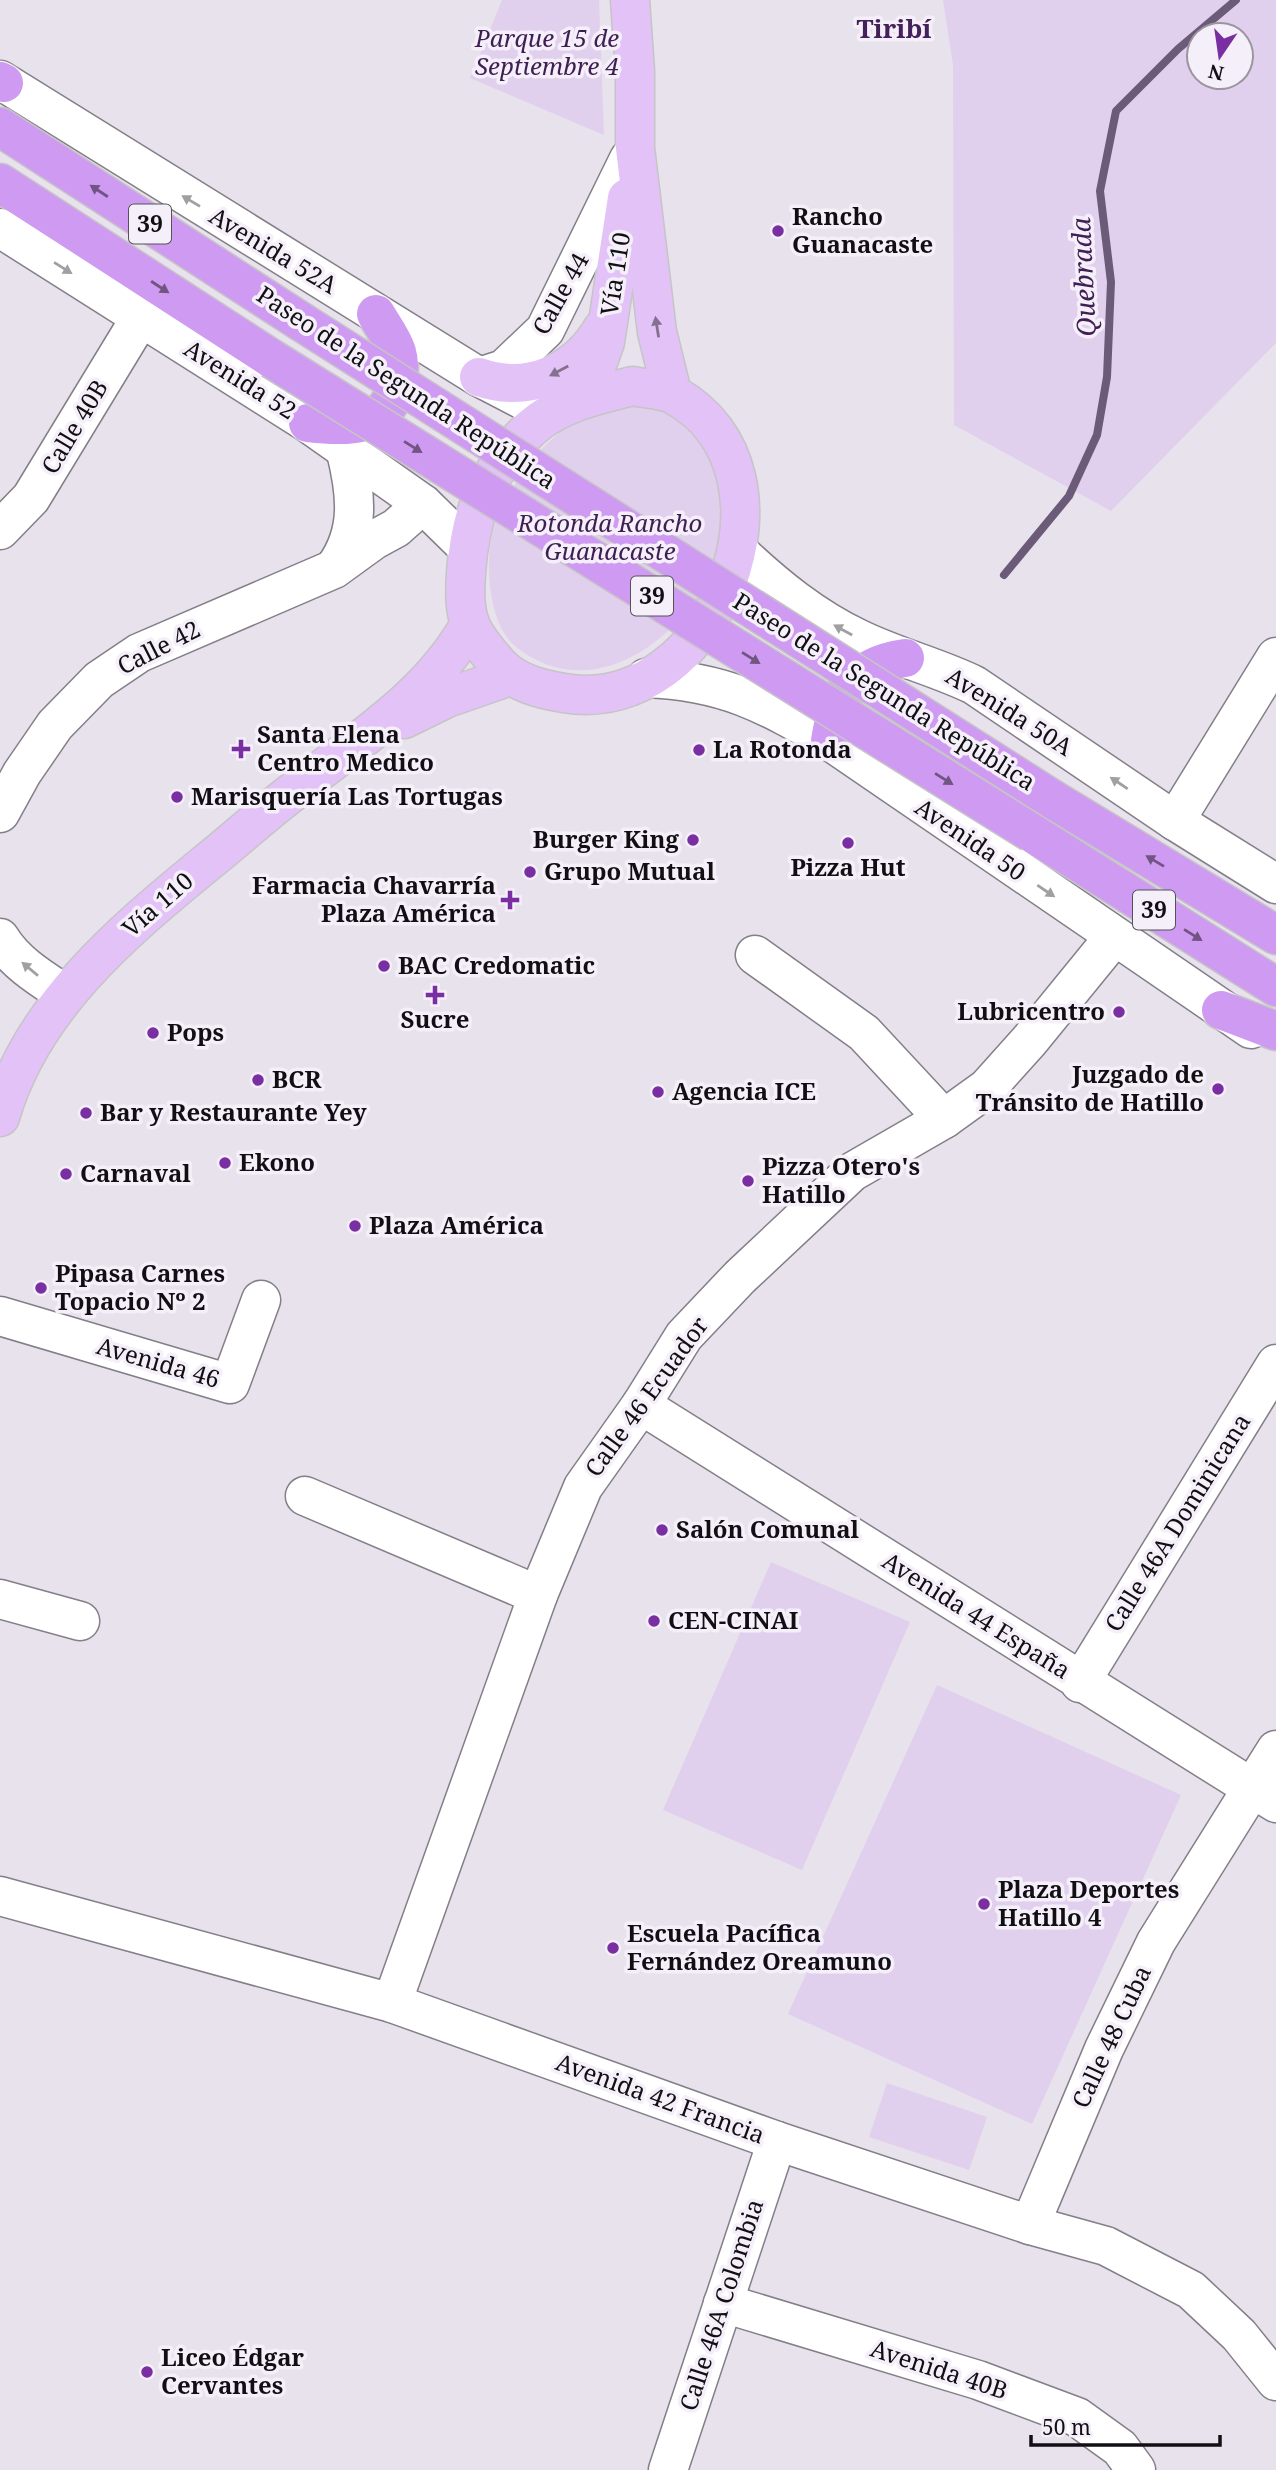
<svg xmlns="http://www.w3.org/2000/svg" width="1276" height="2470" viewBox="0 0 1276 2470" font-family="'Noto Serif',serif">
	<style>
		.green { fill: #e1d0ed; fill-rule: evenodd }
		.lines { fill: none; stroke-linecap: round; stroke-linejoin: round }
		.stream { stroke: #6c5b78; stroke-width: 8 }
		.minor-casing { stroke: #847e88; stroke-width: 41 }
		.major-casing { stroke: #c6c5c6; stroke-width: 41 }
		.highway-casing { stroke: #c6c5c6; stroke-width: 41 }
		.minor { stroke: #fff; stroke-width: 38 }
		.major { stroke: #e2c2f7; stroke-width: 38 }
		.highway { stroke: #cf9af2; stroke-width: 38 }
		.highway-bridge-casing { stroke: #c6c5c6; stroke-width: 41; stroke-linecap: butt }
		.highway-bridge { stroke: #cf9af2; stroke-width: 38 }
		.oneway { fill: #705482 }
		.oneway2 { fill: #a09fa1 }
		.oneway3 { fill: #847190 }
		.poi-dot { fill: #792fa2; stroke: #f5effa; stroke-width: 2.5 }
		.labels { text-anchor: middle; stroke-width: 7; stroke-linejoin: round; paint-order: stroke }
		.shield { fill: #f5effa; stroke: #555258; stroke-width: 2 }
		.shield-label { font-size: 23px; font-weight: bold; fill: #110f13 }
		.park-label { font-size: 24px; font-style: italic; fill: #3f1f52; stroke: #f5effa }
		.poi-label { font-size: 24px; font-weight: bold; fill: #110f13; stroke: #f5effa; text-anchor: start }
		.street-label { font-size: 24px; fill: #110f13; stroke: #f5effa }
		.neighbourhood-label { font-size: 26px; font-weight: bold; fill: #442158; stroke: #f5effa }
		.water-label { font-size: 26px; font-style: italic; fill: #402053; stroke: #f5effa }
	</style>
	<rect width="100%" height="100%" fill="#e8e2ec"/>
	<!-- green -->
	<g class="green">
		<path d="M502,0H599L604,135L470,78Z"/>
		<path d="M943,0H1276V343L1111,511L954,425L953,65ZM1199,35H1241V77H1199Z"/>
		<path d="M636,403L665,408L726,469C726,489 730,525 724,543C717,562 708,584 697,601C692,609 682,617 675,624C632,669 568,690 515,646C487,623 483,553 496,521C509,490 535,450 562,431C584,415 610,410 636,403Z"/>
		<path d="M771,1562L910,1622L802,1870L663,1810Z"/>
		<path d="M937,1685L1181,1795L1032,2124L788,2014Z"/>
		<path d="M887,2083L987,2117L969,2170L869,2137Z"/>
	</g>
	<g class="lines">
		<!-- stream -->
		<path class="stream" d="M1004,575L1069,496L1097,435L1107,377L1111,282L1100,191L1116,111L1178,49L1236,0"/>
		<!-- minor casing -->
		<g class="minor-casing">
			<g id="minor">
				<path d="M0,80L479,377L550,414"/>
				<path d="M0,228L308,423L423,504L468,548"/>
				<path d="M479,377L504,369L545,330L629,159"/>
				<path d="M0,530L31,498L141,317"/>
				<path d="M738,551C775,586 813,617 859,639C896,657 937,667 974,685L1175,821L1276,884"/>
				<path d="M335,567C361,531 356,493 346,452"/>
				<path d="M646,678C724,681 764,703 830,741L1251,1029"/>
				<path d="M0,813L22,773L55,725L99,680L139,653L334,569L374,540L396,528L423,504"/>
				<path d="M1175,821L1276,657"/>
				<path d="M0,938C15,963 42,979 65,994"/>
				<path d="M755,955L864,1033L944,1119"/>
				<path d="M0,1316L230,1384L261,1300"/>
				<path d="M641,1405L1276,1803"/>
				<path d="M305,1496L538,1595"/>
				<path d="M0,1599L80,1621"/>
				<path d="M1080,1683L1276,1364"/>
				<path d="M0,1896L392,2003L777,2141L1030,2225L1106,2246L1191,2290L1239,2335L1276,2381"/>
				<path d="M392,2003L538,1595L583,1487L641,1405L684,1336L740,1277L852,1172L944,1119L987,1088L1030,1040L1114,937"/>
				<path d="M1030,2225L1104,2049L1156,1942L1276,1750"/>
				<path d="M723,2303L978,2380L1077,2417L1120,2448L1136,2470"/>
				<path d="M668,2470L777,2141"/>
			</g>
		</g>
		<!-- major casing -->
		<g class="major-casing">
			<g id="major">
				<path d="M630,0L635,71V148L657,332L672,393"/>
				<path d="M479,377C528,394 577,373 603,328"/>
				<path d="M633,386C645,389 663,389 674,395C812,471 714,719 564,693C539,689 516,683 498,664C488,652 477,640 471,626C464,610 465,590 466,573C470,514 486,470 531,428C559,403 597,395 633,386Z"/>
				<path d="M585,398L605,342L627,198"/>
				<path d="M404,719L447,698L510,676"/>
				<path d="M0,1117C31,1009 120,934 204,865C233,842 260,817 290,794C355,742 428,699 470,624"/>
			</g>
		</g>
		<!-- highway casing -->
		<g class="highway-casing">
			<g id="highway">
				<path d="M0,81L4,83"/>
				<path d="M0,127L300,321"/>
				<path d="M0,183L272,359"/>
				<path d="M308,423C347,427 385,430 397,385C399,375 400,362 397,352C393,339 383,326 376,314"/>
				<path d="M830,741C837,693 855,665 905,658"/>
				<path d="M1052,799L1276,935"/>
				<path d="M1032,833L1276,987"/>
				<path d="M1221,1010L1276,1031"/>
			</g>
		</g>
		<!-- minor -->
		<use href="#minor" class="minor"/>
		<!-- major -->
		<use href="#major" class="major"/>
		<!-- highway -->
		<use href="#highway" class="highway"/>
		<!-- highway-bridge casing -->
		<g class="highway-bridge-casing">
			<g id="highway-bridge">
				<path d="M300,321L1052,799"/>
				<path d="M272,359L1032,833"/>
			</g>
		</g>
		<!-- highway-bridge -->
		<use href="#highway-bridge" class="highway-bridge"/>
	</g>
	<!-- one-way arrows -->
	<defs><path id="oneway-solid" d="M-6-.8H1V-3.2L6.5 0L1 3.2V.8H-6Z" transform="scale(1.75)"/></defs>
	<g class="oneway">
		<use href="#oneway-solid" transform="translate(99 191) rotate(-147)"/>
		<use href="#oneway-solid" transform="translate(160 287) rotate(33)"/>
		<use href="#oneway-solid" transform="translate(413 447) rotate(32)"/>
		<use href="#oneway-solid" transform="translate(751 658) rotate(32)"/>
		<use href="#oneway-solid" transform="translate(944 779) rotate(32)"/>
		<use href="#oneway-solid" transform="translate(1155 861) rotate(-149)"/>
		<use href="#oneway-solid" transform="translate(1193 935) rotate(32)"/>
	</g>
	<g class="oneway2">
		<use href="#oneway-solid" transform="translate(191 201) rotate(-149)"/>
		<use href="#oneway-solid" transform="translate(63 268) rotate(32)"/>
		<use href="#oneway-solid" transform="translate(843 630) rotate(-151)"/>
		<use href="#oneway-solid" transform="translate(1119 783) rotate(-146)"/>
		<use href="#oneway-solid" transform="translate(1046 891) rotate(34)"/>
		<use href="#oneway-solid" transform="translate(30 969) rotate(-140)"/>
	</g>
	<g class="oneway3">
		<use href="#oneway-solid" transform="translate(657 327) rotate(-99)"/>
		<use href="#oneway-solid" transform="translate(559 371) rotate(152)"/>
	</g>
	<!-- markers -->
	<g class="poi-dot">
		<circle cx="778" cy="231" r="7"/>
		<path d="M237.5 738.5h7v7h7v7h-7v7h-7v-7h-7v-7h7z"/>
		<circle cx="699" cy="750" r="7"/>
		<circle cx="177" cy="797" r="7"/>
		<circle cx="693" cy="840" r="7"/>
		<circle cx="848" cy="843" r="7"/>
		<circle cx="530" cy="872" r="7"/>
		<path d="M506.5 889.5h7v7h7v7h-7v7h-7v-7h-7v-7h7z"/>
		<circle cx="384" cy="966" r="7"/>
		<path d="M431.5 984.5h7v7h7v7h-7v7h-7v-7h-7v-7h7z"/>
		<circle cx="1119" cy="1012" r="7"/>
		<circle cx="153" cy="1033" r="7"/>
		<circle cx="258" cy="1080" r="7"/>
		<circle cx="1218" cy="1089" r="7"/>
		<circle cx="658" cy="1092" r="7"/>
		<circle cx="86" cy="1113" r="7"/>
		<circle cx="225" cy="1163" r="7"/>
		<circle cx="66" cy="1174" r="7"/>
		<circle cx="748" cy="1181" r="7"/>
		<circle cx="355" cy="1226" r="7"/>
		<circle cx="41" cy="1288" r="7"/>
		<circle cx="662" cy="1530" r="7"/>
		<circle cx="654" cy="1621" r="7"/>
		<circle cx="984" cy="1904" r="7"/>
		<circle cx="613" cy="1948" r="7"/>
		<circle cx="147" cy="2372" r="7"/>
	</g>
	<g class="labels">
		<!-- shield labels -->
		<g class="shield">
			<rect x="129" y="204.5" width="42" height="39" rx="5"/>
			<rect x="631" y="576.5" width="42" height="39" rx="5"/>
			<rect x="1133" y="890.5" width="42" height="39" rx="5"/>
		</g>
		<g class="shield-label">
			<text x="150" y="232">39</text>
			<text x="652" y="604">39</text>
			<text x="1154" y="918">39</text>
		</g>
		<!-- park labels -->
		<g class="park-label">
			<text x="547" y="47">Parque 15 de<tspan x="547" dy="28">Septiembre 4</tspan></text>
			<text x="610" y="532">Rotonda Rancho<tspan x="610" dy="28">Guanacaste</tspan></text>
		</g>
		<!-- poi labels -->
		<g class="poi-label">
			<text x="792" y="225">Rancho<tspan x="792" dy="28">Guanacaste</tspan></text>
			<text x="257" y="743">Santa Elena<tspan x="257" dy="28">Centro Medico</tspan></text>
			<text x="713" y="758">La Rotonda</text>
			<text x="191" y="805">Marisquería Las Tortugas</text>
			<text x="679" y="848" text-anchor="end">Burger King</text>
			<text x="848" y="876" text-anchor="middle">Pizza Hut</text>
			<text x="544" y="880">Grupo Mutual</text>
			<text x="496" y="894" text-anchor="end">Farmacia Chavarría<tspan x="496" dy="28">Plaza América</tspan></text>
			<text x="398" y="974">BAC Credomatic</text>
			<text x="1105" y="1020" text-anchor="end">Lubricentro</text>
			<text x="435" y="1028" text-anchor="middle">Sucre</text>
			<text x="167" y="1041">Pops</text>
			<text x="1204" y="1083" text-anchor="end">Juzgado de<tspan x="1204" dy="28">Tránsito de Hatillo</tspan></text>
			<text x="272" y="1088">BCR</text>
			<text x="672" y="1100">Agencia ICE</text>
			<text x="100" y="1121">Bar y Restaurante Yey</text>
			<text x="239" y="1171">Ekono</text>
			<text x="762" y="1175">Pizza Otero's<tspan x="762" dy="28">Hatillo</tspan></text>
			<text x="80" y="1182">Carnaval</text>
			<text x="369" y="1234">Plaza América</text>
			<text x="55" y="1282">Pipasa Carnes<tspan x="55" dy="28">Topacio Nº 2</tspan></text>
			<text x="676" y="1538">Salón Comunal</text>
			<text x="668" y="1629">CEN-CINAI</text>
			<text x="998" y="1898">Plaza Deportes<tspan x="998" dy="28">Hatillo 4</tspan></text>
			<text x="627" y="1942">Escuela Pacífica<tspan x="627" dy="28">Fernández Oreamuno</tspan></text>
			<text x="161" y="2366">Liceo Édgar<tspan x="161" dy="28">Cervantes</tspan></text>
		</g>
		<!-- street labels -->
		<g class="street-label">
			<text transform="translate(273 251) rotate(31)" y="8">Avenida 52A</text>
			<text transform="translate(616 274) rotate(-81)" y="8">Vía 110</text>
			<text transform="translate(561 294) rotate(-61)" y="8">Calle 44</text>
			<text transform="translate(240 380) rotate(32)" y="8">Avenida 52</text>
			<text transform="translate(406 388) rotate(33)" y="8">Paseo de la Segunda República</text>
			<text transform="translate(75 427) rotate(-59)" y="8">Calle 40B</text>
			<text transform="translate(159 648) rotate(-27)" y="8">Calle 42</text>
			<text transform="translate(884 692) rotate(32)" y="8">Paseo de la Segunda República</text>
			<text transform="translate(1009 712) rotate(32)" y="8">Avenida 50A</text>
			<text transform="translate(970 840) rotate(34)" y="8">Avenida 50</text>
			<text transform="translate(158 905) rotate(-41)" y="8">Vía 110</text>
			<text transform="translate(158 1363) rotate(16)" y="8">Avenida 46</text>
			<text transform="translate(647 1397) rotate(-54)" y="8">Calle 46 Ecuador</text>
			<text transform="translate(1178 1523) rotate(-58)" y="8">Calle 46A Dominicana</text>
			<text transform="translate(976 1616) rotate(32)" y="8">Avenida 44 España</text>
			<text transform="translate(1112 2037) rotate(-65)" y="8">Calle 48 Cuba</text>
			<text transform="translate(660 2099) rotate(20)" y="8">Avenida 42 Francia</text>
			<text transform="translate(722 2305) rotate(-72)" y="8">Calle 46A Colombia</text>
			<text transform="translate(939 2370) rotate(18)" y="8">Avenida 40B</text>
		</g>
		<!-- neighbourhood labels -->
		<g class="neighbourhood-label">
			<text x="894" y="38">Tiribí</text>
		</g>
		<!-- water labels -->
		<g class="water-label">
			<text transform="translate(1084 277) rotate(-93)" y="9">Quebrada</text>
		</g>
	</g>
	<!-- north arrow -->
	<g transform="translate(1220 56) rotate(193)"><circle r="33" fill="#f5effa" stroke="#9a959e" stroke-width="2"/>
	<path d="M0-5L12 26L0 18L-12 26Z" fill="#792fa2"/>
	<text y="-10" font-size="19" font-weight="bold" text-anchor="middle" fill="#110f13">N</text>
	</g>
	<!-- scale -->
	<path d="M1031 2435v10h189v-10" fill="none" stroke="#110f13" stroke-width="3.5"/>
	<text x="1042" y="2435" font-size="21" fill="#110f13" stroke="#f5effa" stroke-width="5" paint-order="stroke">50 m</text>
</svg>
